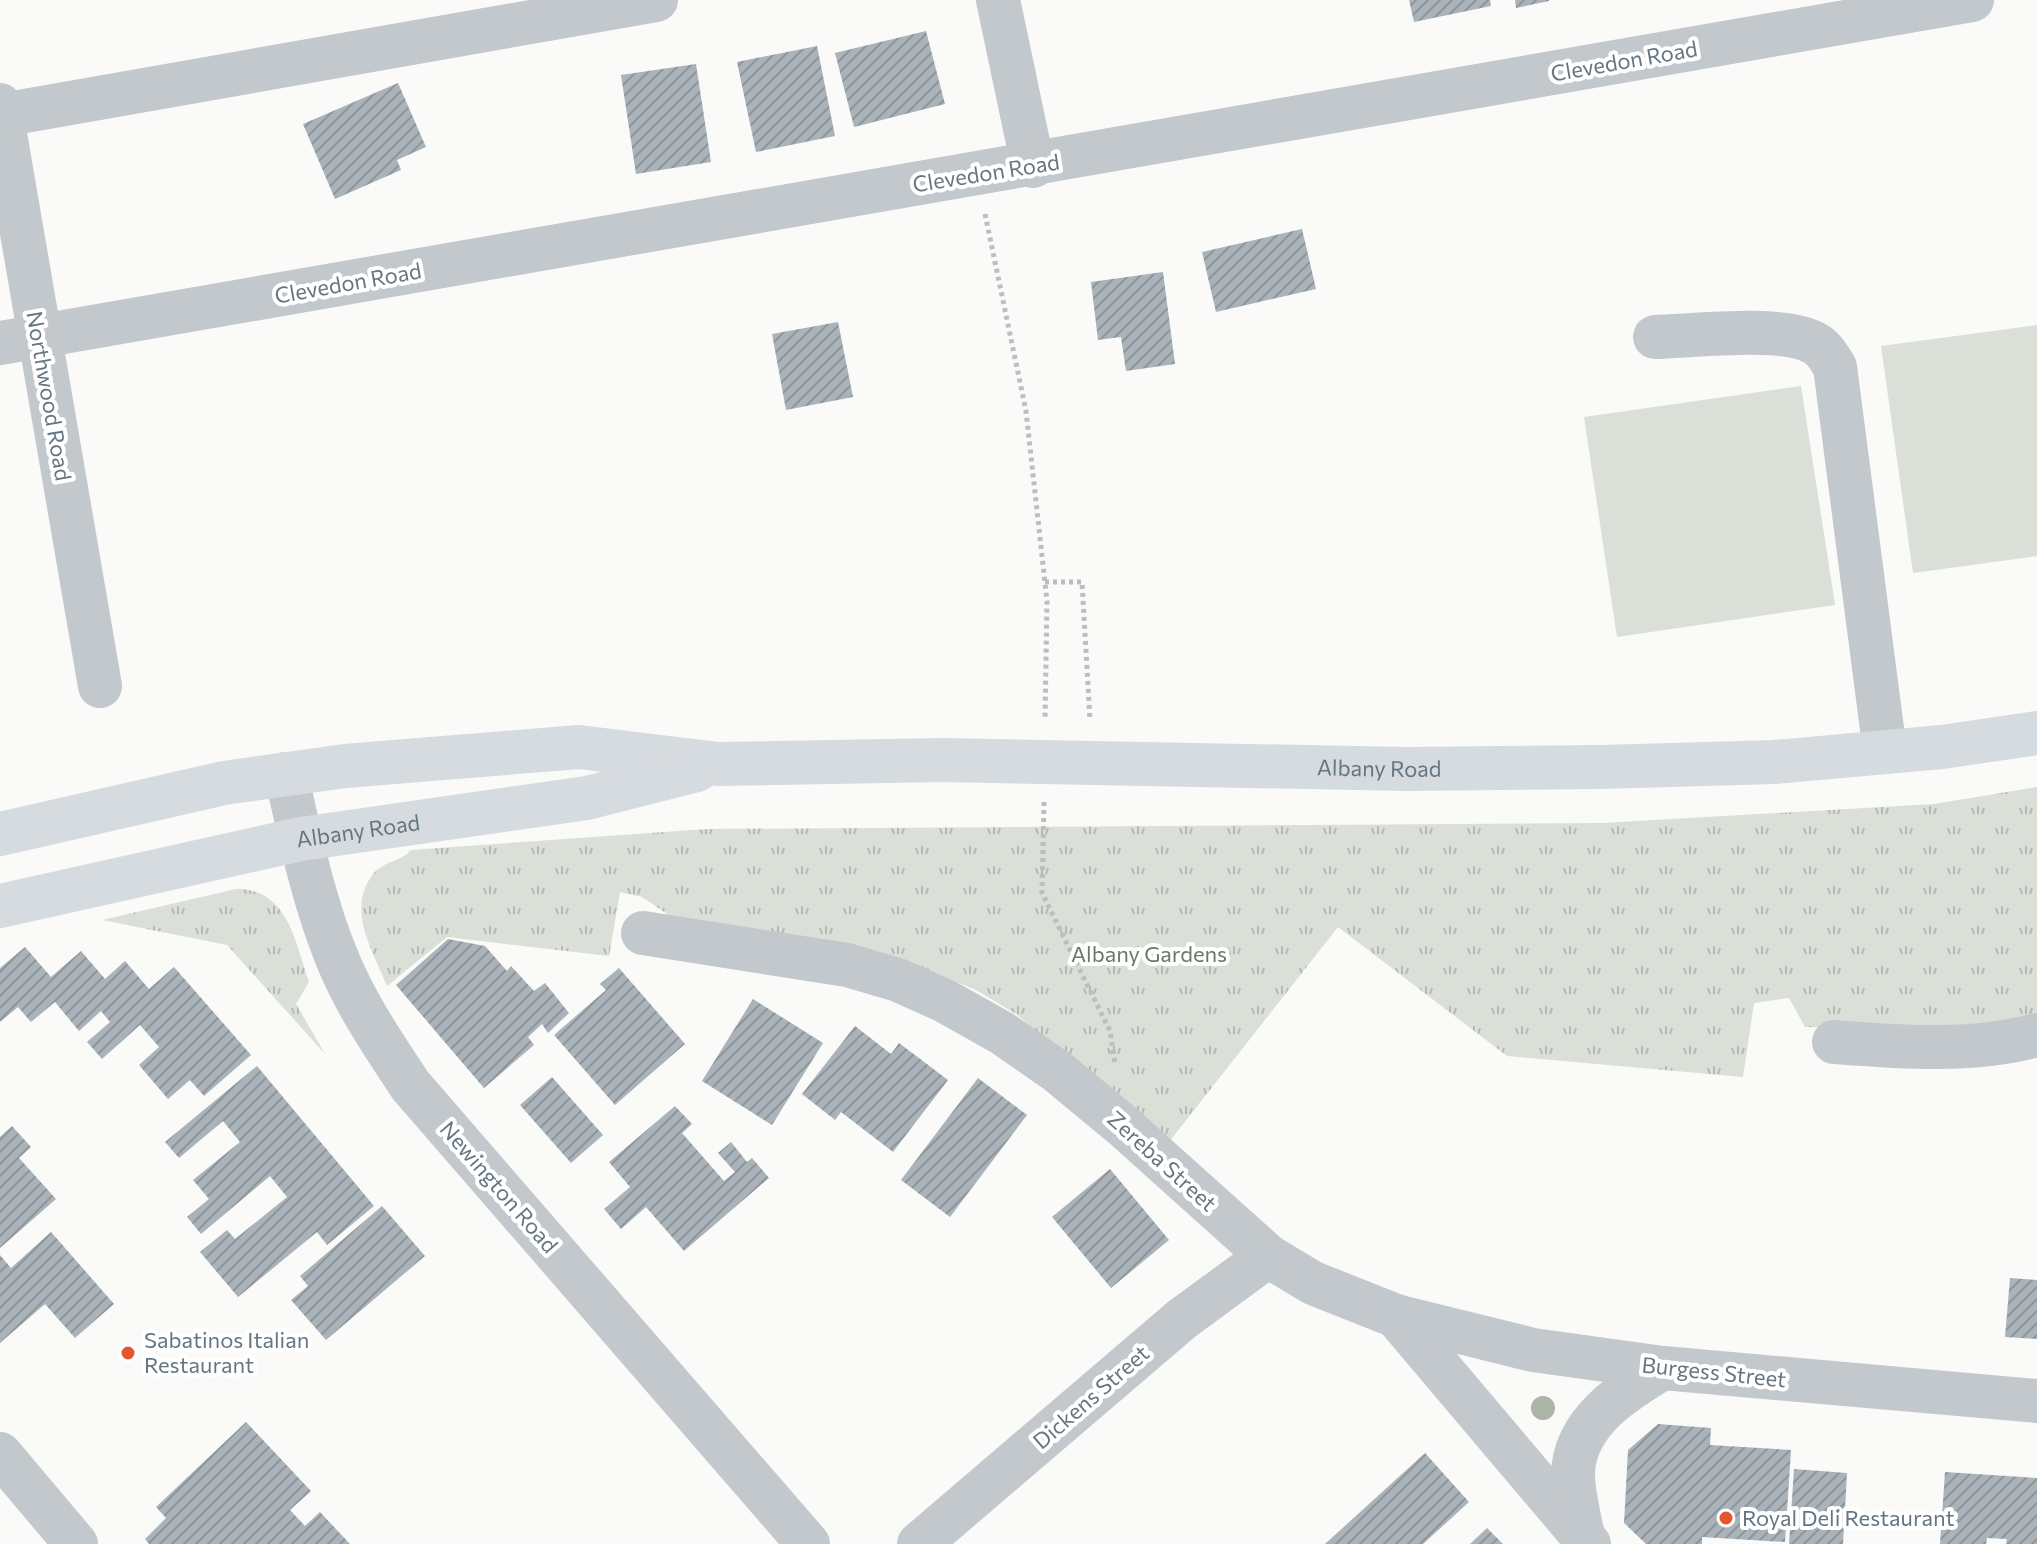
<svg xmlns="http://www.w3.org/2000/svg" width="2037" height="1544" viewBox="0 0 2037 1544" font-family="Commissioner,sans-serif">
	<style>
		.grass { fill: url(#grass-tufts) }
		.garden { fill: #dadfd7 }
		.building { fill: url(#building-hatch) }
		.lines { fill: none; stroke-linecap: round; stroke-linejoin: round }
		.path { stroke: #bbbfc2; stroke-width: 5; stroke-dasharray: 4 4; stroke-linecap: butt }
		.minor { stroke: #c3c8cc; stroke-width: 44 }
		.major { stroke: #d6dbdf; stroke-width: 44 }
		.tree { fill: #aab4a7 }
		.poi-dot { fill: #e4572e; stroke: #fff; stroke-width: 3 }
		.labels { text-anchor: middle; stroke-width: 8; stroke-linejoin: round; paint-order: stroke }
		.street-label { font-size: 22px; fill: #657683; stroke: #fff }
		.park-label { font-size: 22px; fill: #687a64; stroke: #fff }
		.poi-label { font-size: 22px; fill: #657683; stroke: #fff; text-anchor: start }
	</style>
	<defs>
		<pattern id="grass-tufts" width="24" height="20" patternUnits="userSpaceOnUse" patternTransform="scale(2)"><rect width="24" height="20" fill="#dadfd7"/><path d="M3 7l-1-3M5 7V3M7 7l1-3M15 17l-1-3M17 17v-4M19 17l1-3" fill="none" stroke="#b4b9b4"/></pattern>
		<pattern id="building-hatch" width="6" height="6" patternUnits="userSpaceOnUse" patternTransform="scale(2)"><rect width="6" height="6" fill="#aab3b9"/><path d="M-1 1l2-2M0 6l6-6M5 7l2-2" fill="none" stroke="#8e969c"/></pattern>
	</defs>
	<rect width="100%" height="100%" fill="#fafaf8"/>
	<!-- grass -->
	<g class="grass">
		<path d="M2037,787V1019L1926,1029L1805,1027L1789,998L1754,1003L1743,1077L1507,1056L1338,927L1169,1142L1016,1014L976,990L932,972L679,922L642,897L620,892L609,956L447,937L387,986C373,951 345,908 374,873C384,861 401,862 411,850L707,829L1603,823L1934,804Z"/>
		<path d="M236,889C288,888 295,942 309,982L296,1004L325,1054L227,945L102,920Z"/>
	</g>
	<!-- garden -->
	<g class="garden">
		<path d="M2037,325V556L1913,573L1881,346Z"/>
		<path d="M1801,386L1835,605L1617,637L1584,417Z"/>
	</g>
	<!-- building -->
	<g class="building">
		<path d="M1409,0H1490L1491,6L1414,22Z"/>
		<path d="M1515,0H1549V1L1516,8Z"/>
		<path d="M926,31L945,104L854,127L835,53Z"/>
		<path d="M817,46L835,136L756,152L737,62Z"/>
		<path d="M696,64L711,162L636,174L621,75Z"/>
		<path d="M398,83L426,147L397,160L401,170L335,199L303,124Z"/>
		<path d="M1302,229L1316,289L1216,312L1202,252Z"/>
		<path d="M1163,272L1175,364L1126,371L1121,337L1098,340L1091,282Z"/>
		<path d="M838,322L853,397L786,410L772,334Z"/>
		<path d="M448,939L485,946L507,971L511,966L534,991L545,983L569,1013L548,1033L542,1024L528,1037L534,1045L484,1088L396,985Z"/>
		<path d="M25,947L51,977L81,951L105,979L125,961L149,989L174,967L251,1055L204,1096L190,1080L168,1099L139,1065L159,1047L140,1025L102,1059L87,1042L110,1022L101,1011L79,1031L55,1002L31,1022L18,1007L0,1022V968Z"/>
		<path d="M619,968L685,1044L615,1105L554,1035L606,990L600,984Z"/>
		<path d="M753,999L823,1043L772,1125L702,1081Z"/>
		<path d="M855,1026L891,1054L899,1043L948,1080L893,1152L841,1112L835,1120L802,1094Z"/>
		<path d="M257,1066L374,1206L327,1245L317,1232L238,1297L200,1252L227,1230L235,1239L287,1197L270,1176L201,1234L187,1217L209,1199L193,1180L240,1142L223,1121L179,1158L165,1142Z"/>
		<path d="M552,1077L603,1135L571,1163L520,1105Z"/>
		<path d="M978,1078L1027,1115L950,1217L901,1180Z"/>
		<path d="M675,1106L692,1124L682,1133L724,1181L735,1172L718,1153L731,1142L747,1162L752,1158L769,1178L684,1251L646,1207L621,1229L604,1209L630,1187L609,1162Z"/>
		<path d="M12,1126L31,1147L19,1158L56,1199L0,1248V1137Z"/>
		<path d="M1110,1169L1169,1240L1111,1288L1052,1217Z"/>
		<path d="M382,1206L425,1256L326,1340L291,1300L308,1286L300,1276Z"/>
		<path d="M51,1232L114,1304L75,1338L45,1304L0,1343V1255L11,1268Z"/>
		<path d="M2010,1278L2037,1280V1339L2005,1337Z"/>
		<path d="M246,1422L311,1491L290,1510L305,1526L320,1512L350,1544H149L145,1539L166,1518L156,1507Z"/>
		<path d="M1658,1424L1711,1428L1710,1445L1791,1450L1785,1542L1702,1537V1544H1646L1624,1523L1628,1450Z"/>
		<path d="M1425,1453L1469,1502L1423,1544H1325Z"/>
		<path d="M1794,1469L1847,1473L1843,1544H1789Z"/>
		<path d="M1945,1472L2037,1478V1544H2006L2007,1539L1987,1538L1986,1544H1940Z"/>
		<path d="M1487,1528L1503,1544H1470Z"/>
	</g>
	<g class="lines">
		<!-- path -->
		<g class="path">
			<path d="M985,214L1026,411L1047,601L1045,720"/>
			<path d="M1045,582H1082L1090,720"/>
			<path d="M1044,802L1042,893L1110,1031L1115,1064"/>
		</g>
		<!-- minor -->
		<g class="minor">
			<path d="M998,0L1033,166"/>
			<path d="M0,105L100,686"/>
			<path d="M2,115L656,0"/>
			<path d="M1655,337C1692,336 1779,326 1810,341C1823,346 1828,356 1835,367L1885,752"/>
			<path d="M0,343L1972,0"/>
			<path d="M286,774C300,835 313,900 337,958C355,1003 383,1044 410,1085L808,1544"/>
			<path d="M643,933L847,965L898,980L945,1001L1002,1033L1058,1072L1122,1125L1268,1256L1313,1283L1396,1316L1589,1544"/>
			<path d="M1834,1042C1900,1047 1972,1053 2037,1035"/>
			<path d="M1396,1316L1533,1350L1663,1368L2037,1401"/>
			<path d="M0,1454L76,1544"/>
			<path d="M1583,1536C1579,1516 1573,1494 1573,1474C1574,1422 1624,1391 1663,1368"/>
			<path d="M919,1544L1182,1319L1268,1256"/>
		</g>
		<!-- major -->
		<g class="major">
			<path id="s1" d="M0,834L224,783L345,766L579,747L718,764L943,760L1406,769L1601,767L1775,762L1942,747L2037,733"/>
			<path id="s2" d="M0,906L301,839L587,798L697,770"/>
		</g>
	</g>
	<!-- trees -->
	<circle class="tree" cx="1543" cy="1408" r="12"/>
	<!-- markers -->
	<g class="poi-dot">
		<circle cx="128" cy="1353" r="8"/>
		<circle cx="1726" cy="1518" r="8"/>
	</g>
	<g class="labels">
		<!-- street labels -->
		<g class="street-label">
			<text transform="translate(1624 61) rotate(-10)" y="8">Clevedon Road</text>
			<text transform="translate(986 173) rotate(-9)" y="8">Clevedon Road</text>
			<text transform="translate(348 283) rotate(-10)" y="8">Clevedon Road</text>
			<text transform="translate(49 396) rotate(80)" y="8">Northwood Road</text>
			<text dy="8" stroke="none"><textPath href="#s1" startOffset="1388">Albany Road</textPath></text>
			<text dy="8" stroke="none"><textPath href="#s2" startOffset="366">Albany Road</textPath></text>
			<text transform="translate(1162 1161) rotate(42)" y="8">Zereba Street</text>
			<text transform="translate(499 1187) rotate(49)" y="8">Newington Road</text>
			<text transform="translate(1714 1372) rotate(6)" y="8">Burgess Street</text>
			<text transform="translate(1091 1397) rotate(-41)" y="8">Dickens Street</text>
		</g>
		<!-- park labels -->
		<g class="park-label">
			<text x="1149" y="962">Albany Gardens</text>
		</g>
		<!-- poi labels -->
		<g class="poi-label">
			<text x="144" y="1348">Sabatinos Italian<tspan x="144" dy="25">Restaurant</tspan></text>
			<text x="1742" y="1526">Royal Deli Restaurant</text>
		</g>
	</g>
</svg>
